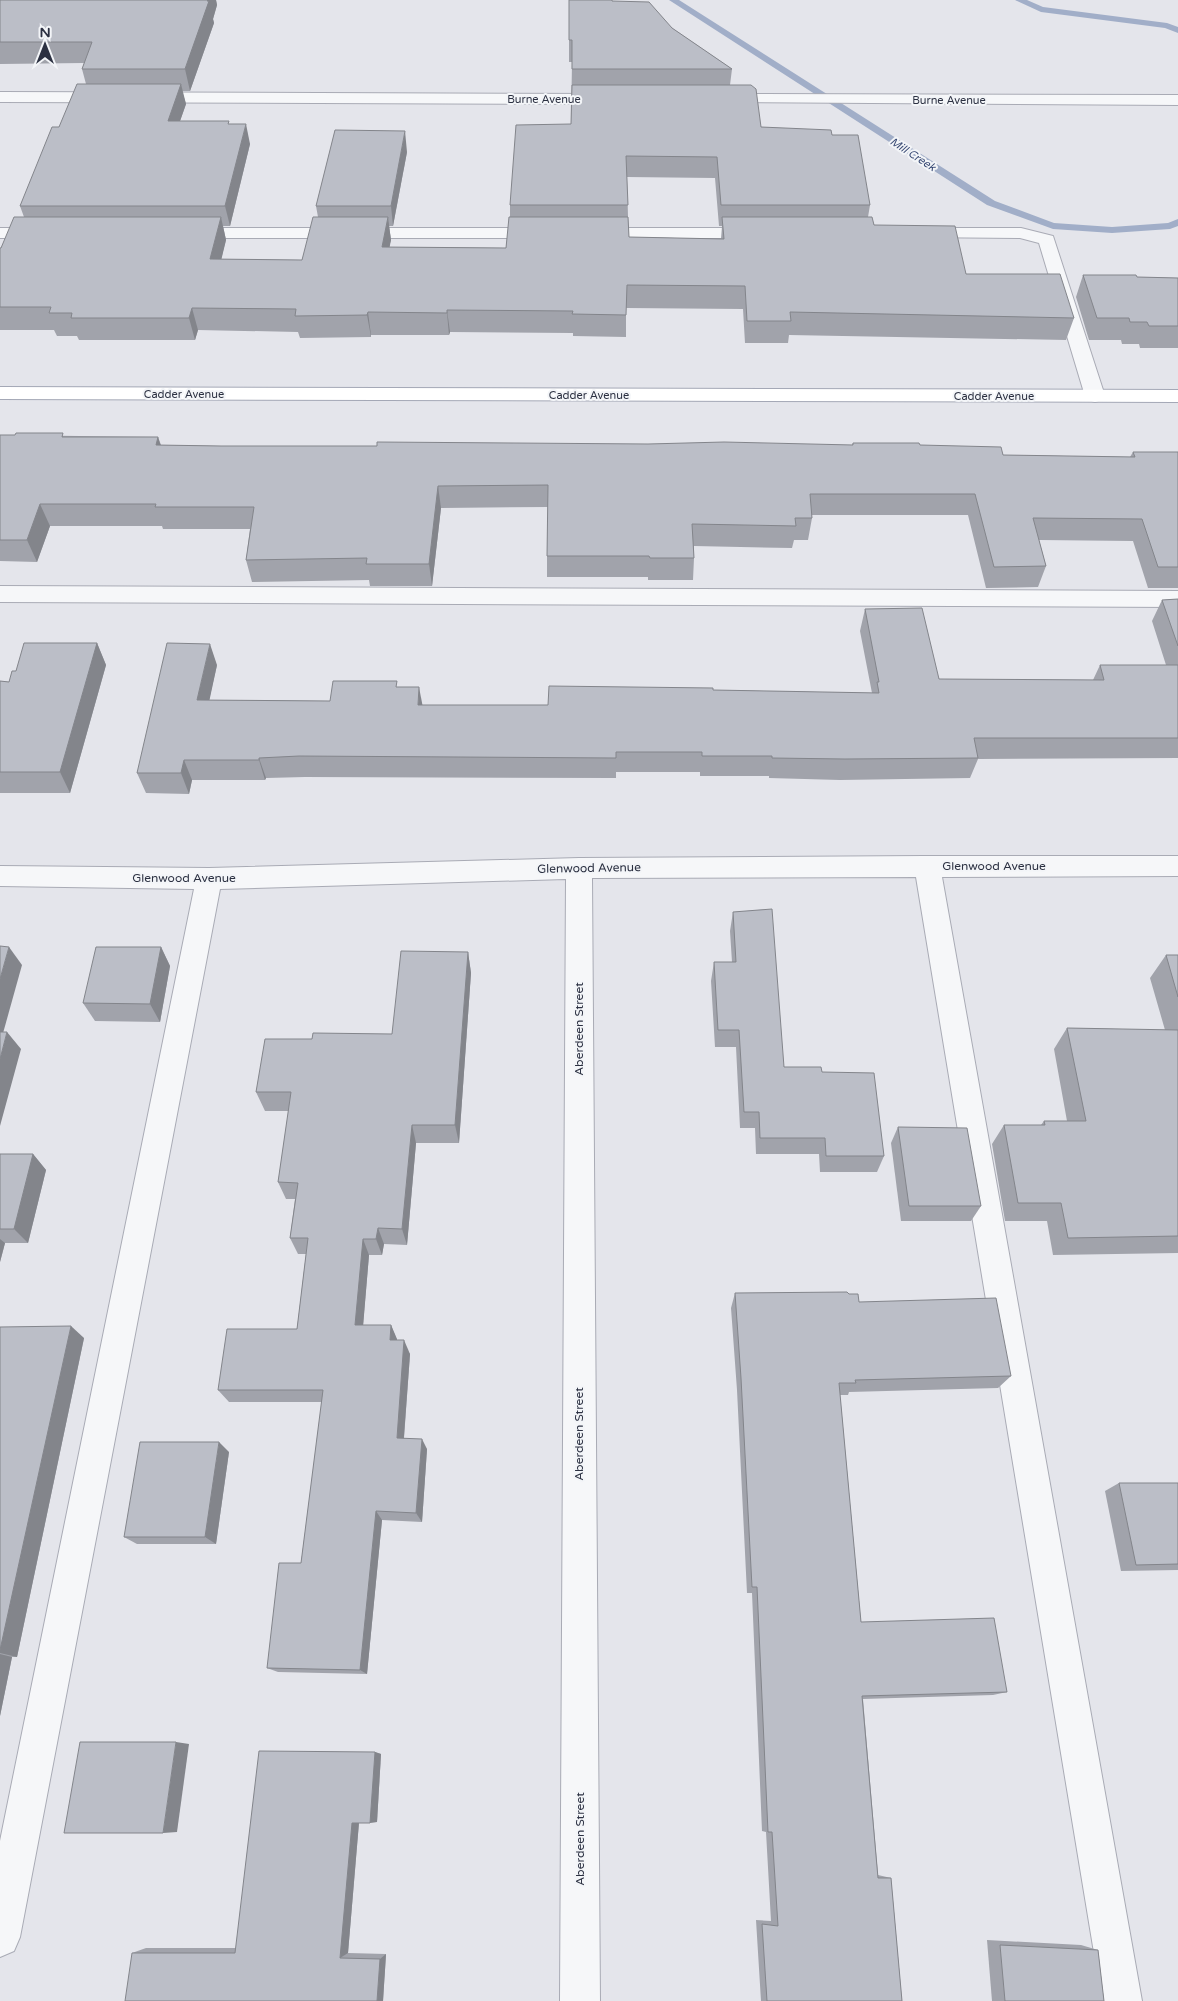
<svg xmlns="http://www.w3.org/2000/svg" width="1178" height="2001" viewBox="0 0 1178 2001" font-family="'Varela Round',sans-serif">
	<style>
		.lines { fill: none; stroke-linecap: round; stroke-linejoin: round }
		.stream { fill: #a1aec8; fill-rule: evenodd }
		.minor-casing { stroke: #a9abb5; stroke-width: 2 }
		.major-casing { stroke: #a4a8b6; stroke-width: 2 }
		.minor { fill: #f6f7f9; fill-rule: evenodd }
		.major { fill: #fff; fill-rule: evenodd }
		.wall { fill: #a1a3ab; fill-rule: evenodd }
		.shaded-wall { fill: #83858b }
		.building { fill: #bbbec7; stroke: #83858b }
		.labels { text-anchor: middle; stroke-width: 4; stroke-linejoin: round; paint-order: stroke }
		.far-street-label { font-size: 11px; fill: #2c3142; stroke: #f3f5f8 }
		.far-water-label { font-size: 11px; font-style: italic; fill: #394a74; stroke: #f3f5f8 }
		.street-label { font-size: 12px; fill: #2c3142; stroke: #f3f5f8 }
	</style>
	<rect width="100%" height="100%" fill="#e4e5eb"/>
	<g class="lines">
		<!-- stream -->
		<g class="stream">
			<path d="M669,0H679L995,201L1054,223L1112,227L1168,223L1178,219V226L1170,229L1112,233L1053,229L987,205Z"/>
			<path d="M1015,0H1027L1043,7L1167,23L1178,27V33L1165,28L1041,12Z"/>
		</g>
		<!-- minor casing -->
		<g class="minor-casing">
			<g id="minor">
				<path d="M0,92L608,94L614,96L616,99L614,102L608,104L0,102Z"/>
				<path d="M719,94L1178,95V105L713,102L711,99L713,96Z"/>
				<path d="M0,228H43L49,229L52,233L49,237L43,238H0Z"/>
				<path d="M186,228H546L552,229L555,233L552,237L546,238H186L180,237L177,233L180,229Z"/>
				<path d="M591,228H758L764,229L767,233L764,237L758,238H591L585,237L582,233L585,229Z"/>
				<path d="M919,228H1021L1053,236L1105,396L1102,400L1095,402L1088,400L1085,396L1039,243L1020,238L913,237L910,233L913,229Z"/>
				<path d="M0,586L1178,591V607L0,602Z"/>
				<path d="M924,856H1178V876L942,877L1142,2001H1102L916,877L592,878L600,2001H560L566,879L220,889L20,1937L14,1951L0,1957V1841L194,889L0,886V866L209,868L579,858Z"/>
			</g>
		</g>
		<!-- major casing -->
		<g class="major-casing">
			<path id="major" d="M0,387L1178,390V402L0,399Z"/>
		</g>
		<!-- minor -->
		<use href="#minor" class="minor"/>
		<!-- major -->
		<use href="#major" class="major"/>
	</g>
	<!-- wall -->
	<g class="wall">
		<path d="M0,0H216L217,5L213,19L214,23L190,91H182L186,104L180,121L229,124L250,144L230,226H223L226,240L221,259L302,260L318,217L316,206L407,152L393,226H389L391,240L389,247L506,248L510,217V205L571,124L572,62H569V40L612,1L672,28L732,69L730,85L761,127L832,135L870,205L868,217L874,225L966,274L1074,318L1066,340L789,335L788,343H745L743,309L626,308V337L573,336V333L450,332L449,335H371V337L300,338L298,332L198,330L195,340H79L77,336H57L54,330H0V248H1L24,217L20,206L59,127L86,84L82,69L84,63L0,64ZM627,177L715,178L719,226H722L721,239L629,237L628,217Z"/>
		<path d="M1083,275L1137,277L1178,278V348H1140L1139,344H1122L1121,340H1089L1076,297Z"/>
		<path d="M0,435L158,437L161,445L221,446H377L648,444L852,445L853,443L920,445L1003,455L1130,457L1133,452H1178V588H1148L1133,541L1039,540L1046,566L1038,587L986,588L968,515H812V518L808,540H794L792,548L694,546V558L693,580H648V577H547V556L548,507L441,508L432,586H370L369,580L252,582L246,560L250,529H163L162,526H50L37,562L0,561Z"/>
		<path d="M1178,599V758L978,759L970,778L840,780L769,778V776H700V772H616V778L305,777L266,778L265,780H192L189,794L146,793L137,773L217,665L209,700L330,701L398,687L422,705H548L713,690L872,693L860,631L865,609L939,679L1093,680L1100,665H1166L1152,621L1162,600Z"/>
		<path d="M97,643L106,665L70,793H0V681L9,682L16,671Z"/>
		<path d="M733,912L784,1067L822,1072L884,1156L877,1172H820L819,1154H756L755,1128H740L736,1047H715L711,981L714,962H732L730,931Z"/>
		<path d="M161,947L170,966L160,1022L95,1021L83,1003Z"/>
		<path d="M468,952L471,973L459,1143H416L407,1245L384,1244L382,1255H369L363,1325H391L397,1340L410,1354L404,1438L427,1449L422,1522L382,1520L367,1674L278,1672L267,1668L301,1563L322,1402H229L218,1390L297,1329L306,1254H298L290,1238L295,1199H286L278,1182L289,1111H265L256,1092L312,1039L392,1034Z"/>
		<path d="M1166,955H1178V1253L1053,1255L1047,1221H1005L992,1144L1004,1125H1041L1044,1121H1067L1054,1049L1067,1028L1165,1030L1150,978Z"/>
		<path d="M898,1127L981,1206L971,1221H901L891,1143Z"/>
		<path d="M0,1154H33L46,1170L28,1243H5L0,1262Z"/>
		<path d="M735,1293L849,1294L859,1302L1011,1376L998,1388L849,1392L848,1395H840L861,1622L1007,1692L993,1695L863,1699L878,1875L891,1878L902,2001H761L756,1920L771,1921L766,1832L762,1831L752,1593H747L737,1390L731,1308Z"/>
		<path d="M0,1327L84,1338L17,1657H12L0,1716Z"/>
		<path d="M229,1452L216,1544H137L124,1537Z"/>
		<path d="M1119,1483H1178V1570L1121,1571L1105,1491Z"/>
		<path d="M375,1752L381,1754L377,1822L359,1823L348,1953L386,1954L383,2001L132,1953L146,1948H236Z"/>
		<path d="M987,1940L1081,1945L1098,1950L1104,2001H992Z"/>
	</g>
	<!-- shaded-wall -->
	<g class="shaded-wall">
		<path d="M208,0H216L217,5L213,19L214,23L190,91L185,69Z"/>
		<path d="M181,84L186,104L173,141L168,121Z"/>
		<path d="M246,124L250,144L230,226L225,206Z"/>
		<path d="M405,131L407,152L393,226L391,206Z"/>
		<path d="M221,217L226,240L216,282L210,259Z"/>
		<path d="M388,217L391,240L385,270L382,247Z"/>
		<path d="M192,308L198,330L195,340L189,318Z"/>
		<path d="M447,310L450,332L449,335L447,313Z"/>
		<path d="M368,312L371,335V337L367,315Z"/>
		<path d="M158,437L165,459L156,445Z"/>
		<path d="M438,486L441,508L432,586L429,564Z"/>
		<path d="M40,504L50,526L37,562L27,540Z"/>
		<path d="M97,643L106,665L70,793L60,772Z"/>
		<path d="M210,644L217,665L205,721L197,700Z"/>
		<path d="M419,687L423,708L418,705Z"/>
		<path d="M259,758L266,778L265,780L259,760Z"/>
		<path d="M184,760L192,780L189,794L181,773Z"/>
		<path d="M9,947L22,965L0,1044V979Z"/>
		<path d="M161,947L170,966L160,1022L150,1004Z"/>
		<path d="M468,952L471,973L459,1143L455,1125Z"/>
		<path d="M7,1032L21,1049L0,1126V1059Z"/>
		<path d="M412,1125L416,1143L407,1245L402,1229Z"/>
		<path d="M33,1154L46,1170L28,1243L14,1229Z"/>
		<path d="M378,1228L384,1244L382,1255L376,1239Z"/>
		<path d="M0,1239L5,1243L0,1262Z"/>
		<path d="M363,1239L369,1255L362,1339L355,1325Z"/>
		<path d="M391,1325L397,1339L396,1354L390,1340Z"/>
		<path d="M71,1326L84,1338L17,1657L0,1653V1650Z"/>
		<path d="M404,1340L410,1354L403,1449L397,1438Z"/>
		<path d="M422,1439L427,1449L422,1522L416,1513Z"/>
		<path d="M219,1442L229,1452L216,1544L205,1537Z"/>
		<path d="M376,1511L382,1520L367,1674L360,1670Z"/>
		<path d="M0,1654L12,1657L0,1716Z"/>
		<path d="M176,1742L189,1744L177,1832L163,1833Z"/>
		<path d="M375,1752L381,1754L377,1822L370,1823Z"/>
		<path d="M359,1822L348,1953L340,1958L352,1823Z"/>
		<path d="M386,1954L383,2001H377L380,1959Z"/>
	</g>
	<!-- building -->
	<g class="building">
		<path d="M0,0H208L207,1H209L185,69H82L92,42H0Z"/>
		<path d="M569,0H612V1L649,2L672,28L732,69H572V40H569Z"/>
		<path d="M77,84H181L168,121H229L228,124H246L225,206H20L52,127H59Z"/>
		<path d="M572,85H751L756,89L761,127L831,130L832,135H858L870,205H721L717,157L626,156L628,205H510L516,125L571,124Z"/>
		<path d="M335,130L405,131L391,206H316Z"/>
		<path d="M14,217H221L210,259L302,260L313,217H388L382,247L506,248L509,217H628L629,237L724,239L722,217H872L874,225L955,226L966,274H1060L1074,318L790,312L791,321H747L745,286L627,285L626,315L572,314L573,311L447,310V313L368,312L367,315L295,316L296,309L192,308L189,318H71L72,313H49L51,307H0V248H1Z"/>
		<path d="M1083,275H1136L1137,277L1178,278V326H1149L1147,322H1130L1129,318H1097Z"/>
		<path d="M16,433H63L62,437H158L156,445L221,446H377V442L648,444L724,442L853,445V443H919L920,445L1001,447L1003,455L1135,457L1133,452H1178V567H1158L1142,519L1033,518L1046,566L994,567L975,494H810L812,518H795L796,526L692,524L694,558H650L649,556H547L548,485L438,486L429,564H366L367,558L246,560L254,507H155L156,504H40L27,540H0V435H15Z"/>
		<path d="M1178,599V646L1162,600Z"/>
		<path d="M922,608L939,679L1104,680L1100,665H1178V738H974L978,758L845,759L772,758V756H702V752H616V758L299,756L259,758V760H184L181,773H137L167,643L210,644L197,700L330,701L333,681H397L396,687H419L418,705H548L549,686L713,688V690L879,693L877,682H879L865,609Z"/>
		<path d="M24,643H97L60,772H0V681L9,682L12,671H16Z"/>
		<path d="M772,909L784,1067H821L822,1072L874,1073L884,1156H826L825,1138H760L759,1112H744L739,1030H718L714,962H736L733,912Z"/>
		<path d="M0,946L9,947L0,979Z"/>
		<path d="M96,947H161L150,1004L83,1003Z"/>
		<path d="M401,951L468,952L455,1125H412L402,1229L378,1228L376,1239H363L355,1325H391L390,1340H404L397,1438L422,1439L416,1513L376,1511L360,1670L267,1668L279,1563H301L323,1390H218L227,1329H297L308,1238H290L298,1183L278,1182L291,1092H256L265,1039H312L313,1033L392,1034Z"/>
		<path d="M1166,955H1178V997Z"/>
		<path d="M1067,1028L1178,1030V1236L1068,1238L1061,1203H1018L1004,1125H1045L1044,1121H1086Z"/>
		<path d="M0,1032H7L0,1059Z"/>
		<path d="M898,1127L967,1128L981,1206H909Z"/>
		<path d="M0,1154H33L14,1229H0Z"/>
		<path d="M847,1292L849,1294H858L859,1302L996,1298L1011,1376L855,1380L856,1383H839L861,1622L994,1618L1007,1692L862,1696L878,1878H891L902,2001H767L762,1924L778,1926L772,1832H768L757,1587H752L741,1378L735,1293Z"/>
		<path d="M71,1326L0,1650V1327Z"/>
		<path d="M140,1442H219L205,1537H124Z"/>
		<path d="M1119,1483H1178V1564L1136,1565Z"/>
		<path d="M80,1742H176L163,1833H64Z"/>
		<path d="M259,1751L375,1752L370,1823H352L340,1958L380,1959L377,2001H125L132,1953H235Z"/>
		<path d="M1000,1945L1098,1950L1104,2001H1005Z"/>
	</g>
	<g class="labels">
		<!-- far-street labels -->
		<g class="far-street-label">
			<text x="544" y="103">Burne Avenue</text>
			<text x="949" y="104">Burne Avenue</text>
			<text x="184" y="398">Cadder Avenue</text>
			<text x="589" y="399">Cadder Avenue</text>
			<text x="994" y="400">Cadder Avenue</text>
		</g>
		<!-- far-water labels -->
		<g class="far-water-label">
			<text transform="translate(913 154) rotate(33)" y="4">Mill Creek</text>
		</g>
		<!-- street labels -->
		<g class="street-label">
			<text x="994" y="870">Glenwood Avenue</text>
			<text transform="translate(589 868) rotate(-1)" y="4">Glenwood Avenue</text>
			<text x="184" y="882">Glenwood Avenue</text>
			<text transform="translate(579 1029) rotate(-90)" y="4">Aberdeen Street</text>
			<text transform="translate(579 1434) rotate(-90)" y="4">Aberdeen Street</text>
			<text transform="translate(580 1839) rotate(-90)" y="4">Aberdeen Street</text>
		</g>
	</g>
	<!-- north arrow -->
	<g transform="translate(45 45)" stroke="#f3f5f8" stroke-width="4" paint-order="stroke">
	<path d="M0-4L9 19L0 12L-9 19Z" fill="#2c3142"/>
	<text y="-8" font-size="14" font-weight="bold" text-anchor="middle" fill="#2c3142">N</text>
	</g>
</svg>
